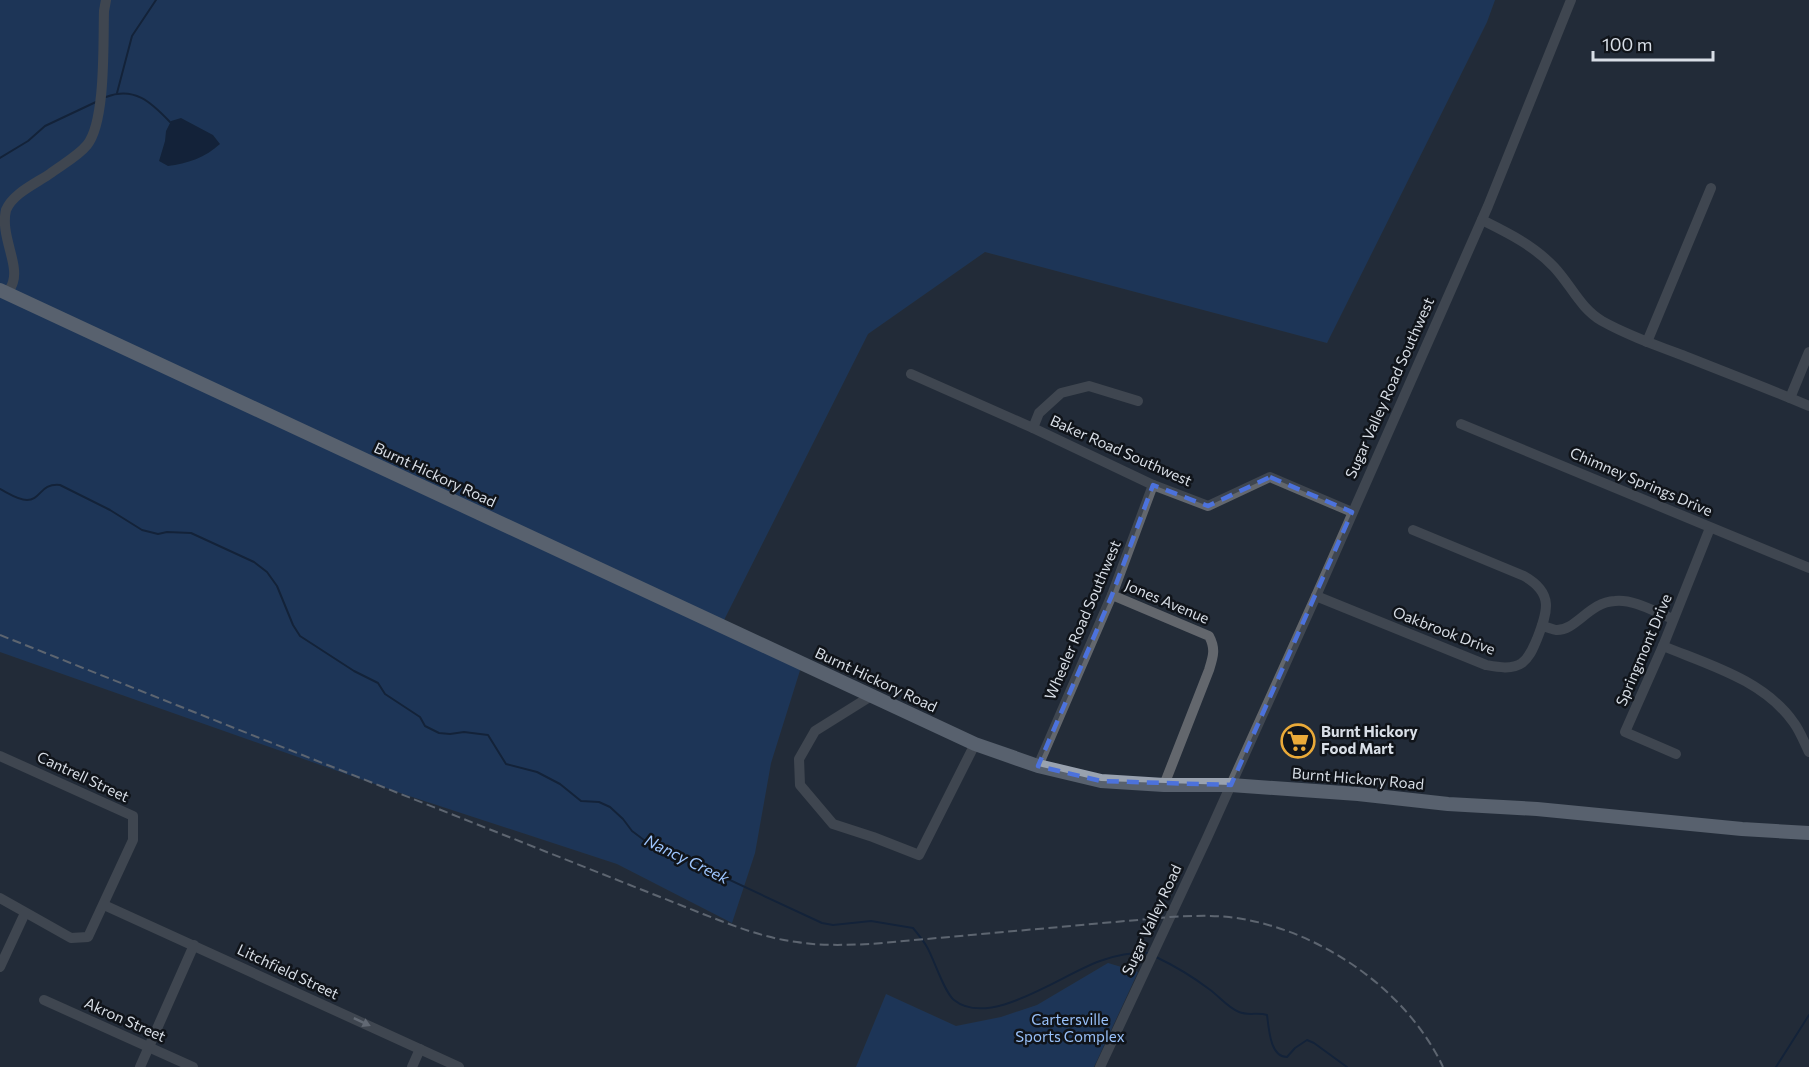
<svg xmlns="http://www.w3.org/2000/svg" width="1809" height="1067" viewBox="0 0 1809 1067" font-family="Commissioner,sans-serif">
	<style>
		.green { fill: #18427c }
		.water { fill: #01183a }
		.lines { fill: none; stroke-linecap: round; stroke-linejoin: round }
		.stream { stroke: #01183a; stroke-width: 2 }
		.minor { stroke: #63676d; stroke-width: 10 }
		.major { stroke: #99a2af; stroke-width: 14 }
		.rail { stroke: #a4aab4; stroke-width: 2; stroke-dasharray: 9 4.5; stroke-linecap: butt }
		.oneway { fill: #afb4bc }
		.marked { fill: none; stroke: #4c72dc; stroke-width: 4.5; stroke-dasharray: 12 8; stroke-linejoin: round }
		.labels { text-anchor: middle; stroke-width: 5; stroke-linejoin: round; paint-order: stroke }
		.street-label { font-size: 15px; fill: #d8dee6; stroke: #10141a }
		.poi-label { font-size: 15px; font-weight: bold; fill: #d8dee6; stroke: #10141a; text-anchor: start }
		.park-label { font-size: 15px; fill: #98c0f9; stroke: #10141a }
		.water-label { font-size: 16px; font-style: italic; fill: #9ec6ff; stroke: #10141a }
	</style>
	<rect width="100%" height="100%" fill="#232c38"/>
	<!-- green -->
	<g class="green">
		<path d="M0,0H1495L1487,22L1327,343L985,252L868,334L721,626L802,664L771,763L755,853L732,923L617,864L403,794L0,652Z"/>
		<path d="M1108,963L1138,972L1094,1067H856L886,994L956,1026L1001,1017L1037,1005Z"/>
	</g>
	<!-- water -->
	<path class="water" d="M181,118L213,135L220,144C206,157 187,164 168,166L159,161L165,141L166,131L171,121Z"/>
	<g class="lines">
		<!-- stream -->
		<g class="stream">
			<path d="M117,93L132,36L156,0"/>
			<path d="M106,97C134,86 151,102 170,122"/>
			<path d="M0,158L28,141L45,126L98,101"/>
			<path d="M0,489C8,493 18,500 27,500C41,500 40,483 60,485L110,510L142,530L158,534L167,532L191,533L254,562L267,572L277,586L293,625L300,636L354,671L378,683L385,694L420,717L425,726L439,733L450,734L464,732L488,735L506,764L537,772L560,784L581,801L599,802L610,807L623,819L632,831L644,840L822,923L833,925L871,921L913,928C918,934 923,940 927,947C934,959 944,992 954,1000C991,1030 1066,971 1103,960C1118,955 1133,952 1149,953"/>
			<path d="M1156,957C1175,966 1193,977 1209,989C1219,996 1228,1008 1239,1012C1248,1016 1258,1012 1267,1015C1269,1029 1270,1057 1287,1057L1295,1048L1307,1040L1314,1043L1347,1067"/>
			<path d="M1776,1067L1809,1015"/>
		</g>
		<!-- minor -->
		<g class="minor">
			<path d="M1482,220C1508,233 1533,245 1554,267C1571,285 1580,308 1602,321C1627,335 1655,345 1682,355C1724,372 1767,388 1809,406"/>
			<path d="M8,294C9,290 12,286 13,282C19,263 0,235 6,210C13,193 37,183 51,173C63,164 78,156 87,145C106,122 103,42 104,11L106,0"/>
			<path d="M1647,342L1711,188"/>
			<path d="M911,374L1033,428L1153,485L1208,506L1270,477L1352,512"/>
			<path d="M1790,398L1809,352"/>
			<path d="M1461,424L1809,568"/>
			<path d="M1033,428L1039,413L1061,393L1089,386L1138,401"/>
			<path d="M1112,595L1209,636C1216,649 1213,657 1209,670L1164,785"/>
			<path d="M1316,596L1486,665C1497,667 1512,670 1522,663C1530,657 1533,648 1537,639C1548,611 1554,593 1524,576L1413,530"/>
			<path d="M1542,626C1547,627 1552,629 1556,630C1576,631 1589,602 1615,601C1634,599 1655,612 1673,619"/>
			<path d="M1663,646C1709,665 1764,680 1794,723C1800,731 1804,742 1809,752"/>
			<path d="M871,696L815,731L799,759L800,785L833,824L873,837L919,855L975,744"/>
			<path d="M1676,754L1625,732L1663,646L1710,528"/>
			<path d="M0,756L133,816V840L88,937L71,938L0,898"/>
			<path d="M1038,766L1112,595L1153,485"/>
			<path d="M104,905L459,1067"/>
			<path d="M0,967L25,913"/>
			<path d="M44,1000L193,1067"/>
			<path d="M140,1067L194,945"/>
			<path d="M412,1067L420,1049"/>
			<path d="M1100,1067L1207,838L1316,596L1488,206L1571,0"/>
		</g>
		<!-- major -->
		<path class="major" d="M0,290L975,744L1038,766L1101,781L1164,785H1231L1358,794L1448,804L1537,809L1742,829L1809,833"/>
		<!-- rail -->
		<path class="rail" d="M0,635L703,914C734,926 764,938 797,942C821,946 846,945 871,944L1170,917C1190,916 1209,915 1229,917C1316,927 1406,988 1443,1067"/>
	</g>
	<!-- one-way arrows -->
	<defs><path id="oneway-solid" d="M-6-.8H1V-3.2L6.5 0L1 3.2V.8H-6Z" transform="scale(1.5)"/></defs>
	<use class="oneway" href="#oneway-solid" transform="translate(362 1022) rotate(25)"/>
	<!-- marked area -->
	<path d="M0 0H1809V1067H0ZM1270,477L1352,512L1231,785L1101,781L1038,766L1112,595L1153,485L1208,506Z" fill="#232c38" fill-opacity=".55" fill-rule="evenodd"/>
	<path class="marked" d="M1270,477L1352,512L1231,785L1101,781L1038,766L1112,595L1153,485L1208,506Z"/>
	<!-- icons -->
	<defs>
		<g id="supermarket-ring" transform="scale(1.725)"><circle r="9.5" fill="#10141a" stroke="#eaaa39" stroke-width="1.5"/><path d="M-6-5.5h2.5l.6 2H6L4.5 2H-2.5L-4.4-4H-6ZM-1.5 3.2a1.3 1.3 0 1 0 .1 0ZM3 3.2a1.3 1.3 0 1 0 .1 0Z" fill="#eaaa39"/></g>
	</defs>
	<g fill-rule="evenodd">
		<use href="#supermarket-ring" x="1298" y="741"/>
	</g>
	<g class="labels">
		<!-- street labels -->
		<g class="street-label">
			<text transform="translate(1390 388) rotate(-66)" y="5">Sugar Valley Road Southwest</text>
			<text transform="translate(1121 451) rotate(24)" y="5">Baker Road Southwest</text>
			<text transform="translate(435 475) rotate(25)" y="5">Burnt Hickory Road</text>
			<text transform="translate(1641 482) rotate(23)" y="5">Chimney Springs Drive</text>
			<text transform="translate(1167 602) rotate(23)" y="5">Jones Avenue</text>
			<text transform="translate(1083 620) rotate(-67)" y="5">Wheeler Road Southwest</text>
			<text transform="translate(1444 631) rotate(21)" y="5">Oakbrook Drive</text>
			<text transform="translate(1644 650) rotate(-67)" y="5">Springmont Drive</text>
			<text transform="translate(876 680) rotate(25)" y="5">Burnt Hickory Road</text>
			<text transform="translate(83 777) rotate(25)" y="5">Cantrell Street</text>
			<text transform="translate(1358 779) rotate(5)" y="5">Burnt Hickory Road</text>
			<text transform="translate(1152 920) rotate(-65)" y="5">Sugar Valley Road</text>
			<text transform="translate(288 972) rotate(25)" y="5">Litchfield Street</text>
			<text transform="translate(125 1020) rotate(24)" y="5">Akron Street</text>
		</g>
		<!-- poi labels -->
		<g class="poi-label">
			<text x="1321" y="737">Burnt Hickory<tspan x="1321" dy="17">Food Mart</tspan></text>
		</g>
		<!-- park labels -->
		<g class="park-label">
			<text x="1070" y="1025">Cartersville<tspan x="1070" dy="17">Sports Complex</tspan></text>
		</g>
		<!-- water labels -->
		<g class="water-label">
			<text transform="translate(687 859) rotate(26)" y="6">Nancy Creek</text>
		</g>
	</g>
	<!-- scale -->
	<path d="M1593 51v9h120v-9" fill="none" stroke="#d8dee6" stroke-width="3"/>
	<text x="1602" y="51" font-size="18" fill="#d8dee6" stroke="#10141a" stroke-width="4.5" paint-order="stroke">100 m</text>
</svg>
